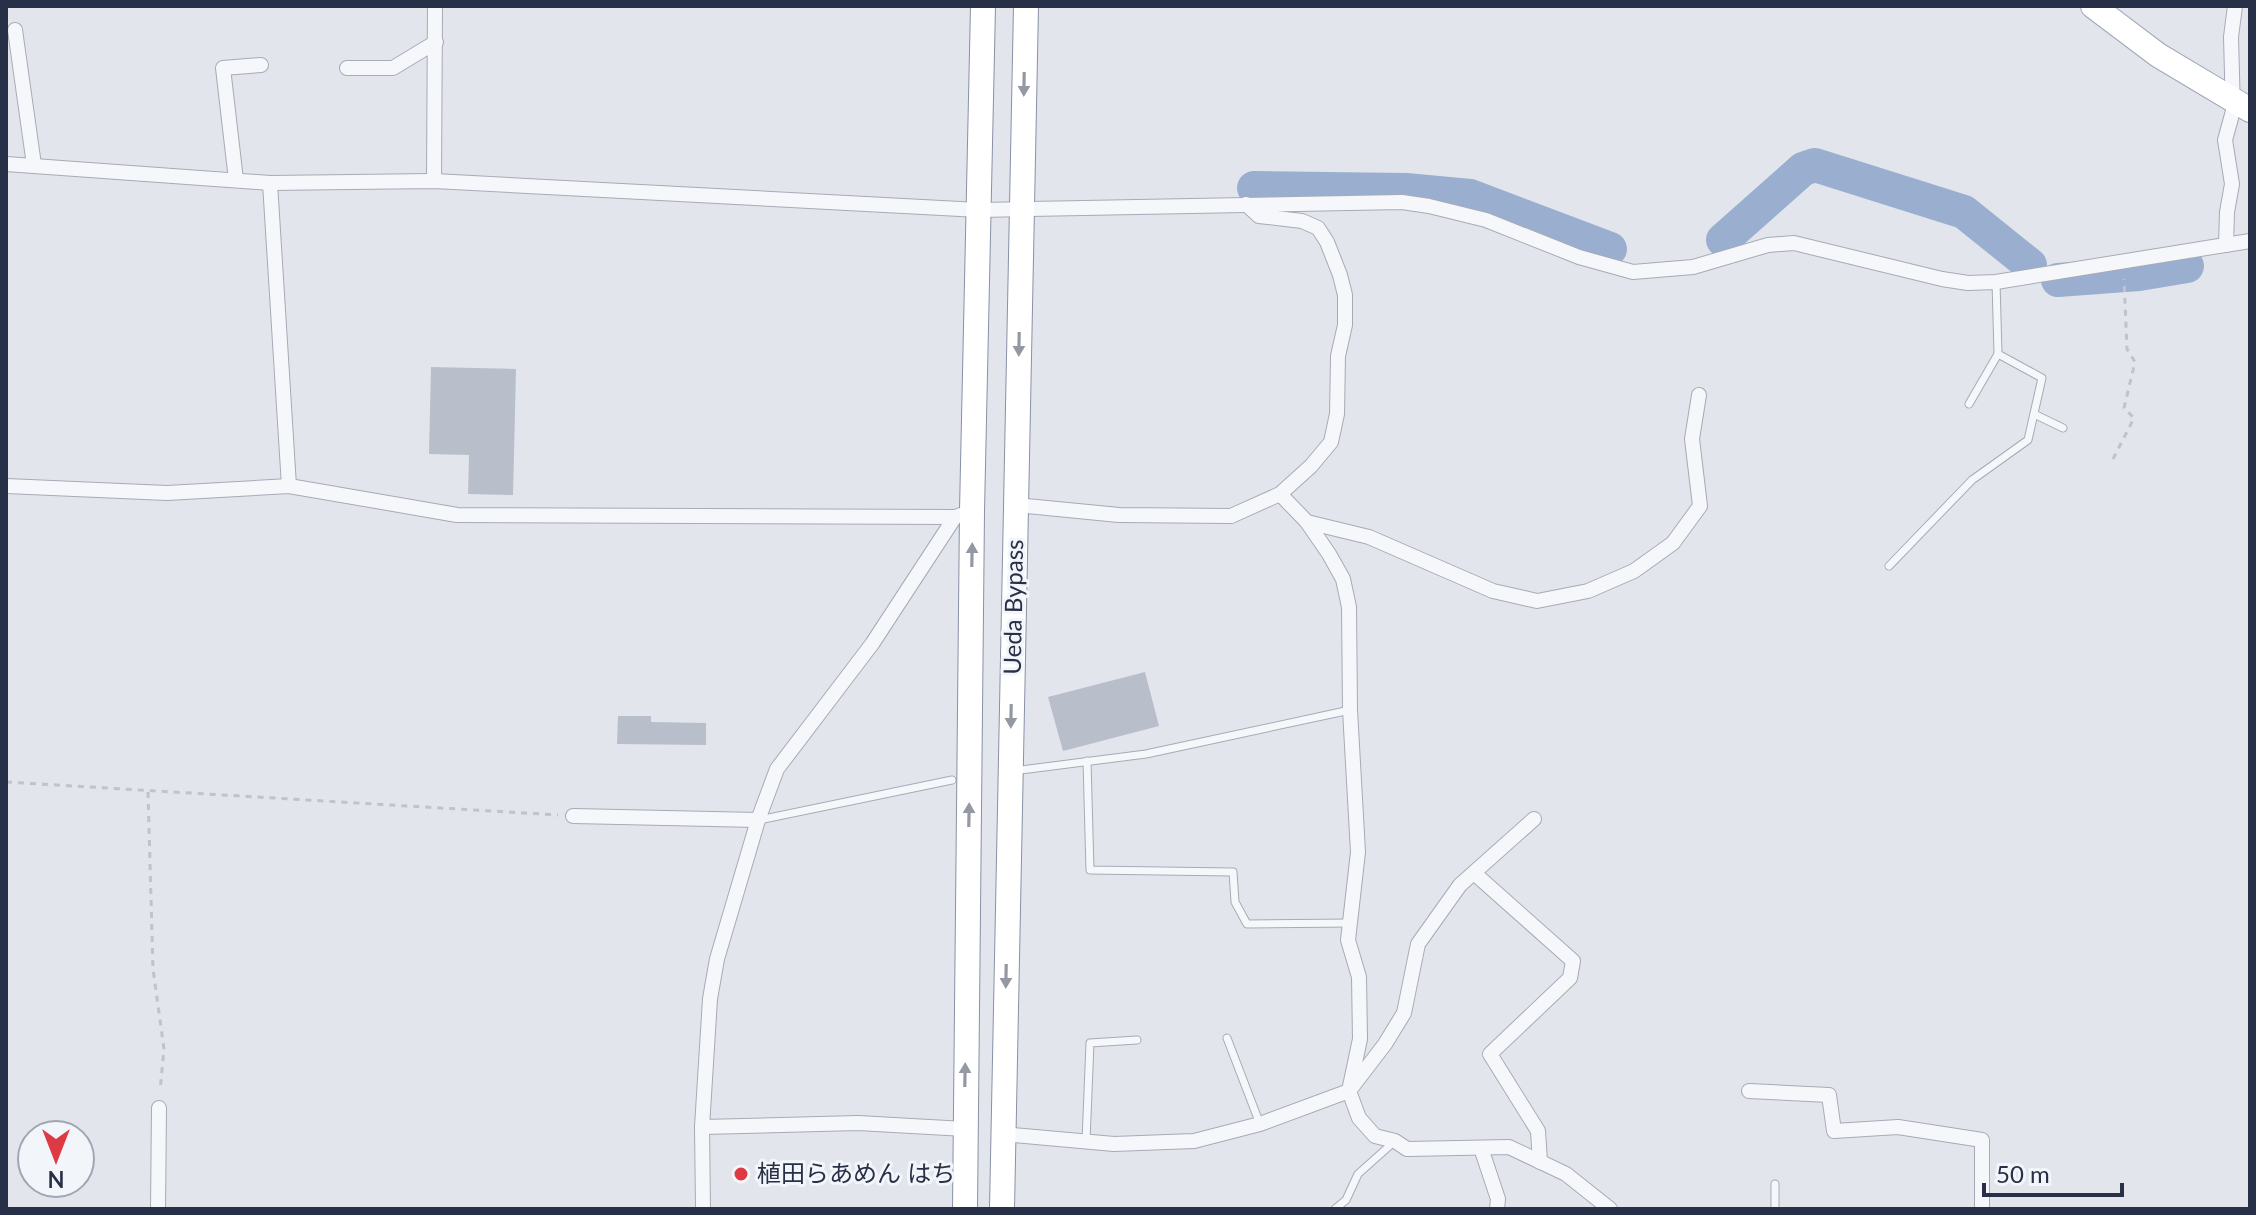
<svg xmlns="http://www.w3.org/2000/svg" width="2256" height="1215" viewBox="0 0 2256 1215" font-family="Lato,'Noto Sans JP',sans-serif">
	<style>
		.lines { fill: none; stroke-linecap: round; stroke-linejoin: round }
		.river { stroke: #9aafd0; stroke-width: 34 }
		.building { fill: #b9becb }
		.service-casing { stroke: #a6abb7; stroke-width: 9 }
		.minor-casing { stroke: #a6abb7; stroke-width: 16 }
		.primary-casing { stroke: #a0a8b9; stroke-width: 26 }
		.trunk-casing { stroke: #8891a5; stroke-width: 26 }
		.path { stroke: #c0c3cb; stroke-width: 3; stroke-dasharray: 6 6; stroke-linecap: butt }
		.service { stroke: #f6f7fa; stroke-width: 7 }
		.minor { stroke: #f6f7fa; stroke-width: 14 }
		.primary { stroke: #fff; stroke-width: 24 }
		.trunk { stroke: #fff; stroke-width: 24 }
		.oneway { fill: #9498a3 }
		.poi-dot { fill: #de3a44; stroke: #f2f5f9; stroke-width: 3 }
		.labels { text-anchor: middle; stroke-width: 6; stroke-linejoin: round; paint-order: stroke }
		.street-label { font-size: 24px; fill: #283047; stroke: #f2f5f9 }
		.poi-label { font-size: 24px; fill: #283047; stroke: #f2f5f9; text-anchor: start }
	</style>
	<rect width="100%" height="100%" fill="#e2e5ec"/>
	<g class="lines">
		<!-- river -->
		<g class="river">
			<path d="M1254,188L1406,190L1470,196L1610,249"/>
			<path d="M1723,240L1803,169L1815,165L1964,212L2030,265"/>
			<path d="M2058,280L2139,274L2187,266"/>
		</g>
	</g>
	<!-- building -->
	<g class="building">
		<path d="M431,367L516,369L513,495L468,494L469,455L429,454Z"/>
		<path d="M1145,672L1159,726L1063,751L1048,697Z"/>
		<path d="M618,716H651V722L706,723V745L617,744Z"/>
	</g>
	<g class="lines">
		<!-- service casing -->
		<g class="service-casing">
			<g id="service">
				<path d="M1969,404L1998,354"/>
				<path d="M2034,414L2063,428"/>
				<path d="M1889,566L1972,480L2028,440L2042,378L1998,354L1996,282"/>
				<path d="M1087,761L1090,870L1233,872L1235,902L1247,924L1350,923"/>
				<path d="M1021,770L1146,754L1350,710"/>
				<path d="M759,820L952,780"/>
				<path d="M1227,1038L1260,1124"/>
				<path d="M1086,1141L1090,1043L1137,1040"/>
				<path d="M1335,1209L1346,1200L1358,1174L1395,1141"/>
				<path d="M1775,1209V1184"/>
			</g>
		</g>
		<!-- minor casing -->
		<g class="minor-casing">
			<g id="minor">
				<path d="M15,30L34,165"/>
				<path d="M347,68H393L436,42"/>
				<path d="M6,164L270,183L434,181L979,210L1402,202L1429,206L1486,220L1579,257L1633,272L1693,267L1768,245L1794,243L1942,279L1968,283L1996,282L2250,241"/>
				<path d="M236,180L223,68L261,65"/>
				<path d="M434,181L435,6"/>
				<path d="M270,183L289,486"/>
				<path d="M2226,245L2227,212L2232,184L2225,140L2233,111L2231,37L2235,6"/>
				<path d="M6,486L167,493L289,486L457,515L955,517L972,511"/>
				<path d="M1280,494L1307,522L1329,554L1343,579L1349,607L1350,710L1358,852L1348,940L1359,977L1360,1039L1349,1091L1359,1118L1375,1136L1395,1141L1407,1149L1509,1147L1566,1174L1610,1209"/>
				<path d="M1016,505L1119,515L1231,516L1280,494L1311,466L1331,442L1337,414L1338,356L1345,325V295L1340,275L1327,242L1318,228L1302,221L1259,216L1246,204"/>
				<path d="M1307,522L1369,537L1493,591L1537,601L1588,591L1634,571L1673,543L1700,506L1692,439L1699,395"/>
				<path d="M573,816L758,820"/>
				<path d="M1474,873L1573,961L1570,978L1490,1054L1538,1131L1540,1162"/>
				<path d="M1749,1091L1829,1095L1834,1131L1898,1127L1982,1140V1209"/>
				<path d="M702,1127L858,1123L965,1129"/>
				<path d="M1002,1134L1114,1144L1194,1141L1260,1124L1349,1091L1385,1044L1404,1013L1418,944L1460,885L1534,819"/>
				<path d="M1481,1148L1498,1199L1497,1209"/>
				<path d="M158,1209L159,1108"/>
				<path d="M703,1209L702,1127L710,999L717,959L758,820L777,769L872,644L955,517"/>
			</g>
		</g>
		<!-- primary casing -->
		<g class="primary-casing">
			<path id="primary" d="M2093,6L2158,55L2250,110"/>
		</g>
		<!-- trunk casing -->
		<g class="trunk-casing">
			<g id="trunk">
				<path d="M965,1209L972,511L983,6"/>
				<path d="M1002,1209L1026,6"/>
			</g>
		</g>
		<!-- path -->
		<g class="path">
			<path d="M2113,459L2134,418L2124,408L2135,362L2127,349L2124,279"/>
			<path d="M6,782L558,815"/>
			<path d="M148,792L153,969L164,1049L160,1091"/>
		</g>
		<!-- service -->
		<use href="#service" class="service"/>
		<!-- minor -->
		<use href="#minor" class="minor"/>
		<!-- primary -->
		<use href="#primary" class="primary"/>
		<!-- trunk -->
		<use href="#trunk" class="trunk"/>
	</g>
	<!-- one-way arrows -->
	<defs><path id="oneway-solid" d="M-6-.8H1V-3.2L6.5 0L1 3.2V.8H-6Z" transform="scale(2)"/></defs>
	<g class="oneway">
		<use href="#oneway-solid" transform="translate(1024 84) rotate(91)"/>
		<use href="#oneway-solid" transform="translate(1019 344) rotate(91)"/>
		<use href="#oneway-solid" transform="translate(972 555) rotate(-89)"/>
		<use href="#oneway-solid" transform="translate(1011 716) rotate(91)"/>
		<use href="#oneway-solid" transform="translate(969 815) rotate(-89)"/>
		<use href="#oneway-solid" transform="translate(1006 976) rotate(91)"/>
		<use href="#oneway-solid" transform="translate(965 1075) rotate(-89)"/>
	</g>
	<!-- markers -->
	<circle class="poi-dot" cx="741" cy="1174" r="8"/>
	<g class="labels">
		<!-- street labels -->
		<g class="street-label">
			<text transform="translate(1014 607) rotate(-89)" y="8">Ueda Bypass</text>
		</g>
		<!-- poi labels -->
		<g class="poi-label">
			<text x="757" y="1182">植田らあめん はち</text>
		</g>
	</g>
	<!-- border -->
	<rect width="2256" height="1215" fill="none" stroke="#283047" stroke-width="16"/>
	<!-- north arrow -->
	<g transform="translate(56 1159) rotate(180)"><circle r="38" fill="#f2f5f9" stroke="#a1a6b2" stroke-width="2"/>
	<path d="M0-6L14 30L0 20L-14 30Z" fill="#de3a44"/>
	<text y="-12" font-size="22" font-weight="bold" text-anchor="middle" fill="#283047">N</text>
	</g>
	<!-- scale -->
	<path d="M1984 1183v12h138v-12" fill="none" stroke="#283047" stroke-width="4"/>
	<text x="1996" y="1183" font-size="24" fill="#283047" stroke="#f2f5f9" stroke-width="6" paint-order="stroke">50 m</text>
</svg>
